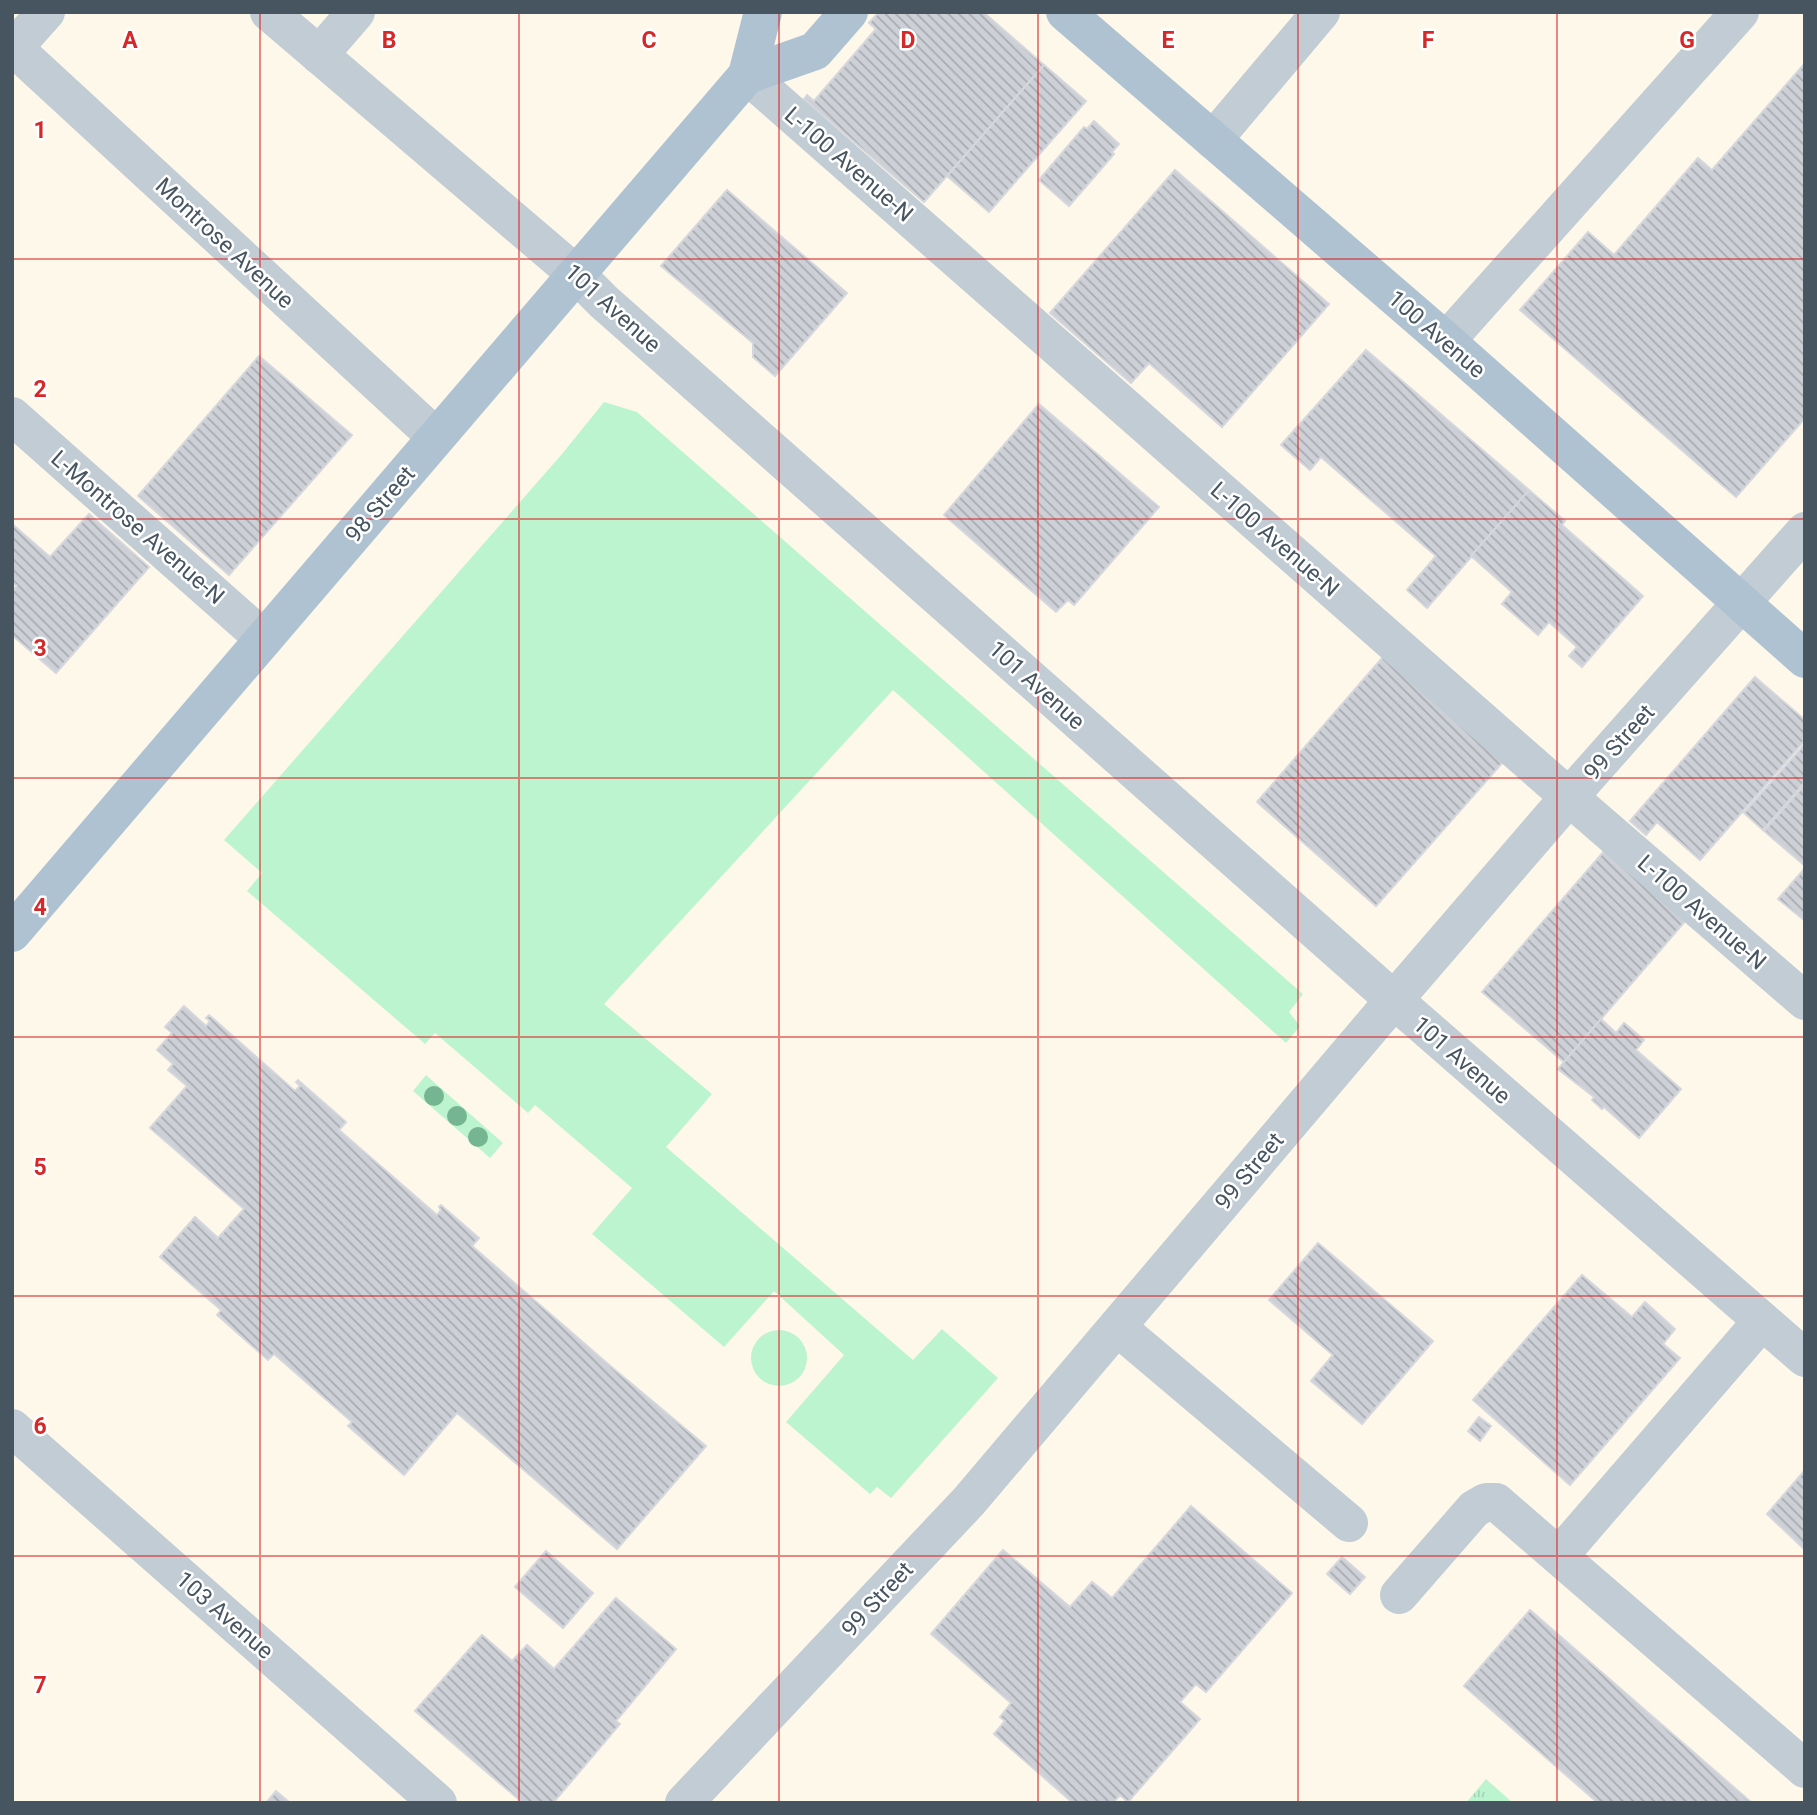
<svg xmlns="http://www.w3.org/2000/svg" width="1817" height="1815" viewBox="0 0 1817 1815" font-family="Roboto,sans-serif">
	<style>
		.commercial { fill: #fef8eb }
		.grass { fill: #bdf4d0 }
		.park { fill: url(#park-tufts) }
		.building { fill: url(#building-back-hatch); stroke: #d5d7dd; stroke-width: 2 }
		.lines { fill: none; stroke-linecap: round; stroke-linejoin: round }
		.minor { stroke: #c1ccd4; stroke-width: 38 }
		.major { stroke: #afc2d2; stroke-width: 38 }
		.tree { fill: #76b592 }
		.grid { fill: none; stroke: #d62828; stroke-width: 2; stroke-opacity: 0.55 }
		.labels { text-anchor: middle; stroke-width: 5; stroke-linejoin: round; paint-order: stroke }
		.street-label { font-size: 23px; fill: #475561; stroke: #fff }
		.grid-label { font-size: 23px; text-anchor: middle; font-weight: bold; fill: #d62828; stroke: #fff; stroke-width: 5; stroke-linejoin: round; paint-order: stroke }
	</style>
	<defs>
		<pattern id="park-tufts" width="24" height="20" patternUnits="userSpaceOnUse" patternTransform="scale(1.75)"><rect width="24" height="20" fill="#bdf4d0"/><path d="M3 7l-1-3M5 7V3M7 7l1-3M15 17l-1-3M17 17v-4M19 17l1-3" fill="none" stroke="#a4d3b5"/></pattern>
		<pattern id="building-back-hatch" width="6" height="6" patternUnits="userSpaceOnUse" patternTransform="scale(1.75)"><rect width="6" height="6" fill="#cdd0d6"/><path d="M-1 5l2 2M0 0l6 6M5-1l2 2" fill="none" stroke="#a8acb1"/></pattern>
	</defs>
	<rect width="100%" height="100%" fill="#f4f1f1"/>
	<!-- commercial -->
	<rect class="commercial" x="12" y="12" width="1793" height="1791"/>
	<!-- grass -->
	<g class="grass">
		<path d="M604,402L637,412L1303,994L1289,1012L1300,1026L1286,1043L893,690L604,1004L712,1094L666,1147L913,1360L942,1329L998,1378L891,1498L877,1487L870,1494L786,1422L844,1355L774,1291L724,1347L592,1234L632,1188L535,1105L528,1113L435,1033L425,1044L247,891L262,873L224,840L562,454Z"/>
		<path d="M426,1075L503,1143L490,1158L413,1091Z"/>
		<circle cx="779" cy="1358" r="28"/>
	</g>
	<!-- park -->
	<path class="park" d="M1486,1779L1513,1803H1466Z"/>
	<!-- building -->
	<g class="building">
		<path d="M879,12H983L1044,65L924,202L804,99L807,95L814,101L876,29L869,23Z"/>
		<path d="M1805,63V418L1736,497L1520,310L1588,232L1614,255L1698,158L1712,170Z"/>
		<path d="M1044,65L1086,101L989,212L947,176Z"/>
		<path d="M1094,121L1119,144L1112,152L1114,154L1069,206L1039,180L1084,127L1087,129Z"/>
		<path d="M1175,170L1329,304L1222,427L1149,363L1131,383L1050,313Z"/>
		<path d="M727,190L847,293L775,376L753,357V343L661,266Z"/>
		<path d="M1366,350L1529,490L1427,608L1407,590L1436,556L1321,457L1310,470L1281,445Z"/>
		<path d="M259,356L352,435L229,575L138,496Z"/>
		<path d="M1039,404L1159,507L1074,605L1068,600L1056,612L944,515Z"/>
		<path d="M1529,490L1565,521L1562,525L1643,596L1582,667L1569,656L1577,647L1549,622L1538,635L1502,604L1512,592L1471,556Z"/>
		<path d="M89,514L149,567L56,673L12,635V592L17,586L12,582V524L50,557Z"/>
		<path d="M1383,657L1503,762L1376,906L1257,802Z"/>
		<path d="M1755,677L1805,720V740L1700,860L1657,822L1646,835L1630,821Z"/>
		<path d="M1805,744V782L1763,830L1744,813Z"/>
		<path d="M1805,784V865H1804L1764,831Z"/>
		<path d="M1606,849L1687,919L1564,1062L1482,992Z"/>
		<path d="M1805,868V921L1778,899Z"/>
		<path d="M184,1006L206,1026L210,1021L206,1018L209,1015L295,1091L300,1086L296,1082L298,1080L346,1122L339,1130L437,1215L441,1210L439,1207L441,1205L479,1238L472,1246L608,1364L706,1446L617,1549L457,1413L404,1475L348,1426L352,1422L274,1354L268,1360L217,1315L221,1310L160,1257L195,1217L218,1238L244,1209L150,1128L187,1086L168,1070L173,1064L157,1050L172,1033L165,1027Z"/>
		<path d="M1601,1019L1616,1033L1624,1023L1644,1040L1636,1050L1681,1089L1639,1138L1604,1107L1602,1109L1592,1100L1594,1097L1558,1069Z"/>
		<path d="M1318,1243L1433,1341L1362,1424L1311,1381L1333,1355L1269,1300Z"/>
		<path d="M1582,1275L1632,1317L1645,1302L1675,1329L1663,1344L1680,1358L1570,1485L1473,1400Z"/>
		<path d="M1479,1417L1491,1426L1480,1441L1468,1431Z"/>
		<path d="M1805,1470V1550L1767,1514Z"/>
		<path d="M1191,1506L1292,1593L1206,1692L1196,1684L1180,1702L1200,1719L1128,1802L1120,1795L1113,1803H1073L994,1734L1005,1721L1000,1717L1011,1703L931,1634L1003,1550L1070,1607L1092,1582L1112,1598Z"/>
		<path d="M546,1551L593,1593L563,1628L515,1587Z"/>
		<path d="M1342,1557L1365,1577L1350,1594L1327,1574Z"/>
		<path d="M616,1598L676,1649L616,1721L620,1724L553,1803H523L415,1711L482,1635L512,1661L527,1645L554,1669Z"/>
		<path d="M1530,1610L1752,1803H1598L1464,1686Z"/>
		<path d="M276,1791L290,1803H266Z"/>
	</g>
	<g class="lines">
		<!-- minor -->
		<g class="minor">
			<path d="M46,12L14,48L436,437"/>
			<path d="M269,12L576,274L604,302L1394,1000L1805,1358"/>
			<path d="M319,55L356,12"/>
			<path d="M747,75L1569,797L1805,1001"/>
			<path d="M1213,140L1321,12"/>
			<path d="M1446,341L1740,12"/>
			<path d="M12,416L264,639"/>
			<path d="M1117,1327L1349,1523"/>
			<path d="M12,1428L438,1803"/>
			<path d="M1559,1556L1762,1321"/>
			<path d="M1399,1595L1474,1509L1486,1502H1496L1805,1769"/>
			<path d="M684,1803L969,1501L1394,1000L1569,797L1805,531"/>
		</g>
		<!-- major -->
		<g class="major">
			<path d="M1065,12L1446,341L1805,659"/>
			<path d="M747,75L815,51L849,12"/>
			<path d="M12,933L747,75L763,12"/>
		</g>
	</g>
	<!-- trees -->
	<g class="tree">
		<circle cx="434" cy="1096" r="10"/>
		<circle cx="457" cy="1116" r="10"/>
		<circle cx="478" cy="1137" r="10"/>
	</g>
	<!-- grid -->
	<path class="grid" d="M260,12V1803M519,12V1803M779,12V1803M1038,12V1803M1298,12V1803M1557,12V1803M12,259H1805M12,519H1805M12,778H1805M12,1037H1805M12,1296H1805M12,1556H1805"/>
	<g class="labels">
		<!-- street labels -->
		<g class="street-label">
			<text transform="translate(849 164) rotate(41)" y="8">L-100 Avenue-N</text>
			<text transform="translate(225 243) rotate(43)" y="8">Montrose Avenue</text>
			<text transform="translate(613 308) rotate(42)" y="8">101 Avenue</text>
			<text transform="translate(1437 334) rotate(41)" y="8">100 Avenue</text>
			<text transform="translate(380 504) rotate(-49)" y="8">98 Street</text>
			<text transform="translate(138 527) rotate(41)" y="8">L-Montrose Avenue-N</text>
			<text transform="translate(1275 539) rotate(41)" y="8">L-100 Avenue-N</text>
			<text transform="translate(1037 685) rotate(42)" y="8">101 Avenue</text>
			<text transform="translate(1619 742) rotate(-48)" y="8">99 Street</text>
			<text transform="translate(1702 912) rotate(41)" y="8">L-100 Avenue-N</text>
			<text transform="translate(1462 1060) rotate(41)" y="8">101 Avenue</text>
			<text transform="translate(1249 1171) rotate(-50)" y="8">99 Street</text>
			<text transform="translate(877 1599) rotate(-47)" y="8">99 Street</text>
			<text transform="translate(225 1615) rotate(41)" y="8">103 Avenue</text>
		</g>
	</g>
	<g class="grid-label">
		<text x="130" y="48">A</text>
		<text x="389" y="48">B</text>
		<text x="649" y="48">C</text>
		<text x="908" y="48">D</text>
		<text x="1168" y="48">E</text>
		<text x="1428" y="48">F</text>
		<text x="1687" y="48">G</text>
		<text x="40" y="138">1</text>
		<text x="40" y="397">2</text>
		<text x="40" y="656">3</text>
		<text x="40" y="915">4</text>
		<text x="40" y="1175">5</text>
		<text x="40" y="1434">6</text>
		<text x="40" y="1693">7</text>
	</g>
	<!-- border -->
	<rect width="1817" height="1815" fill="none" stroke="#475561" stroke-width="28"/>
</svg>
